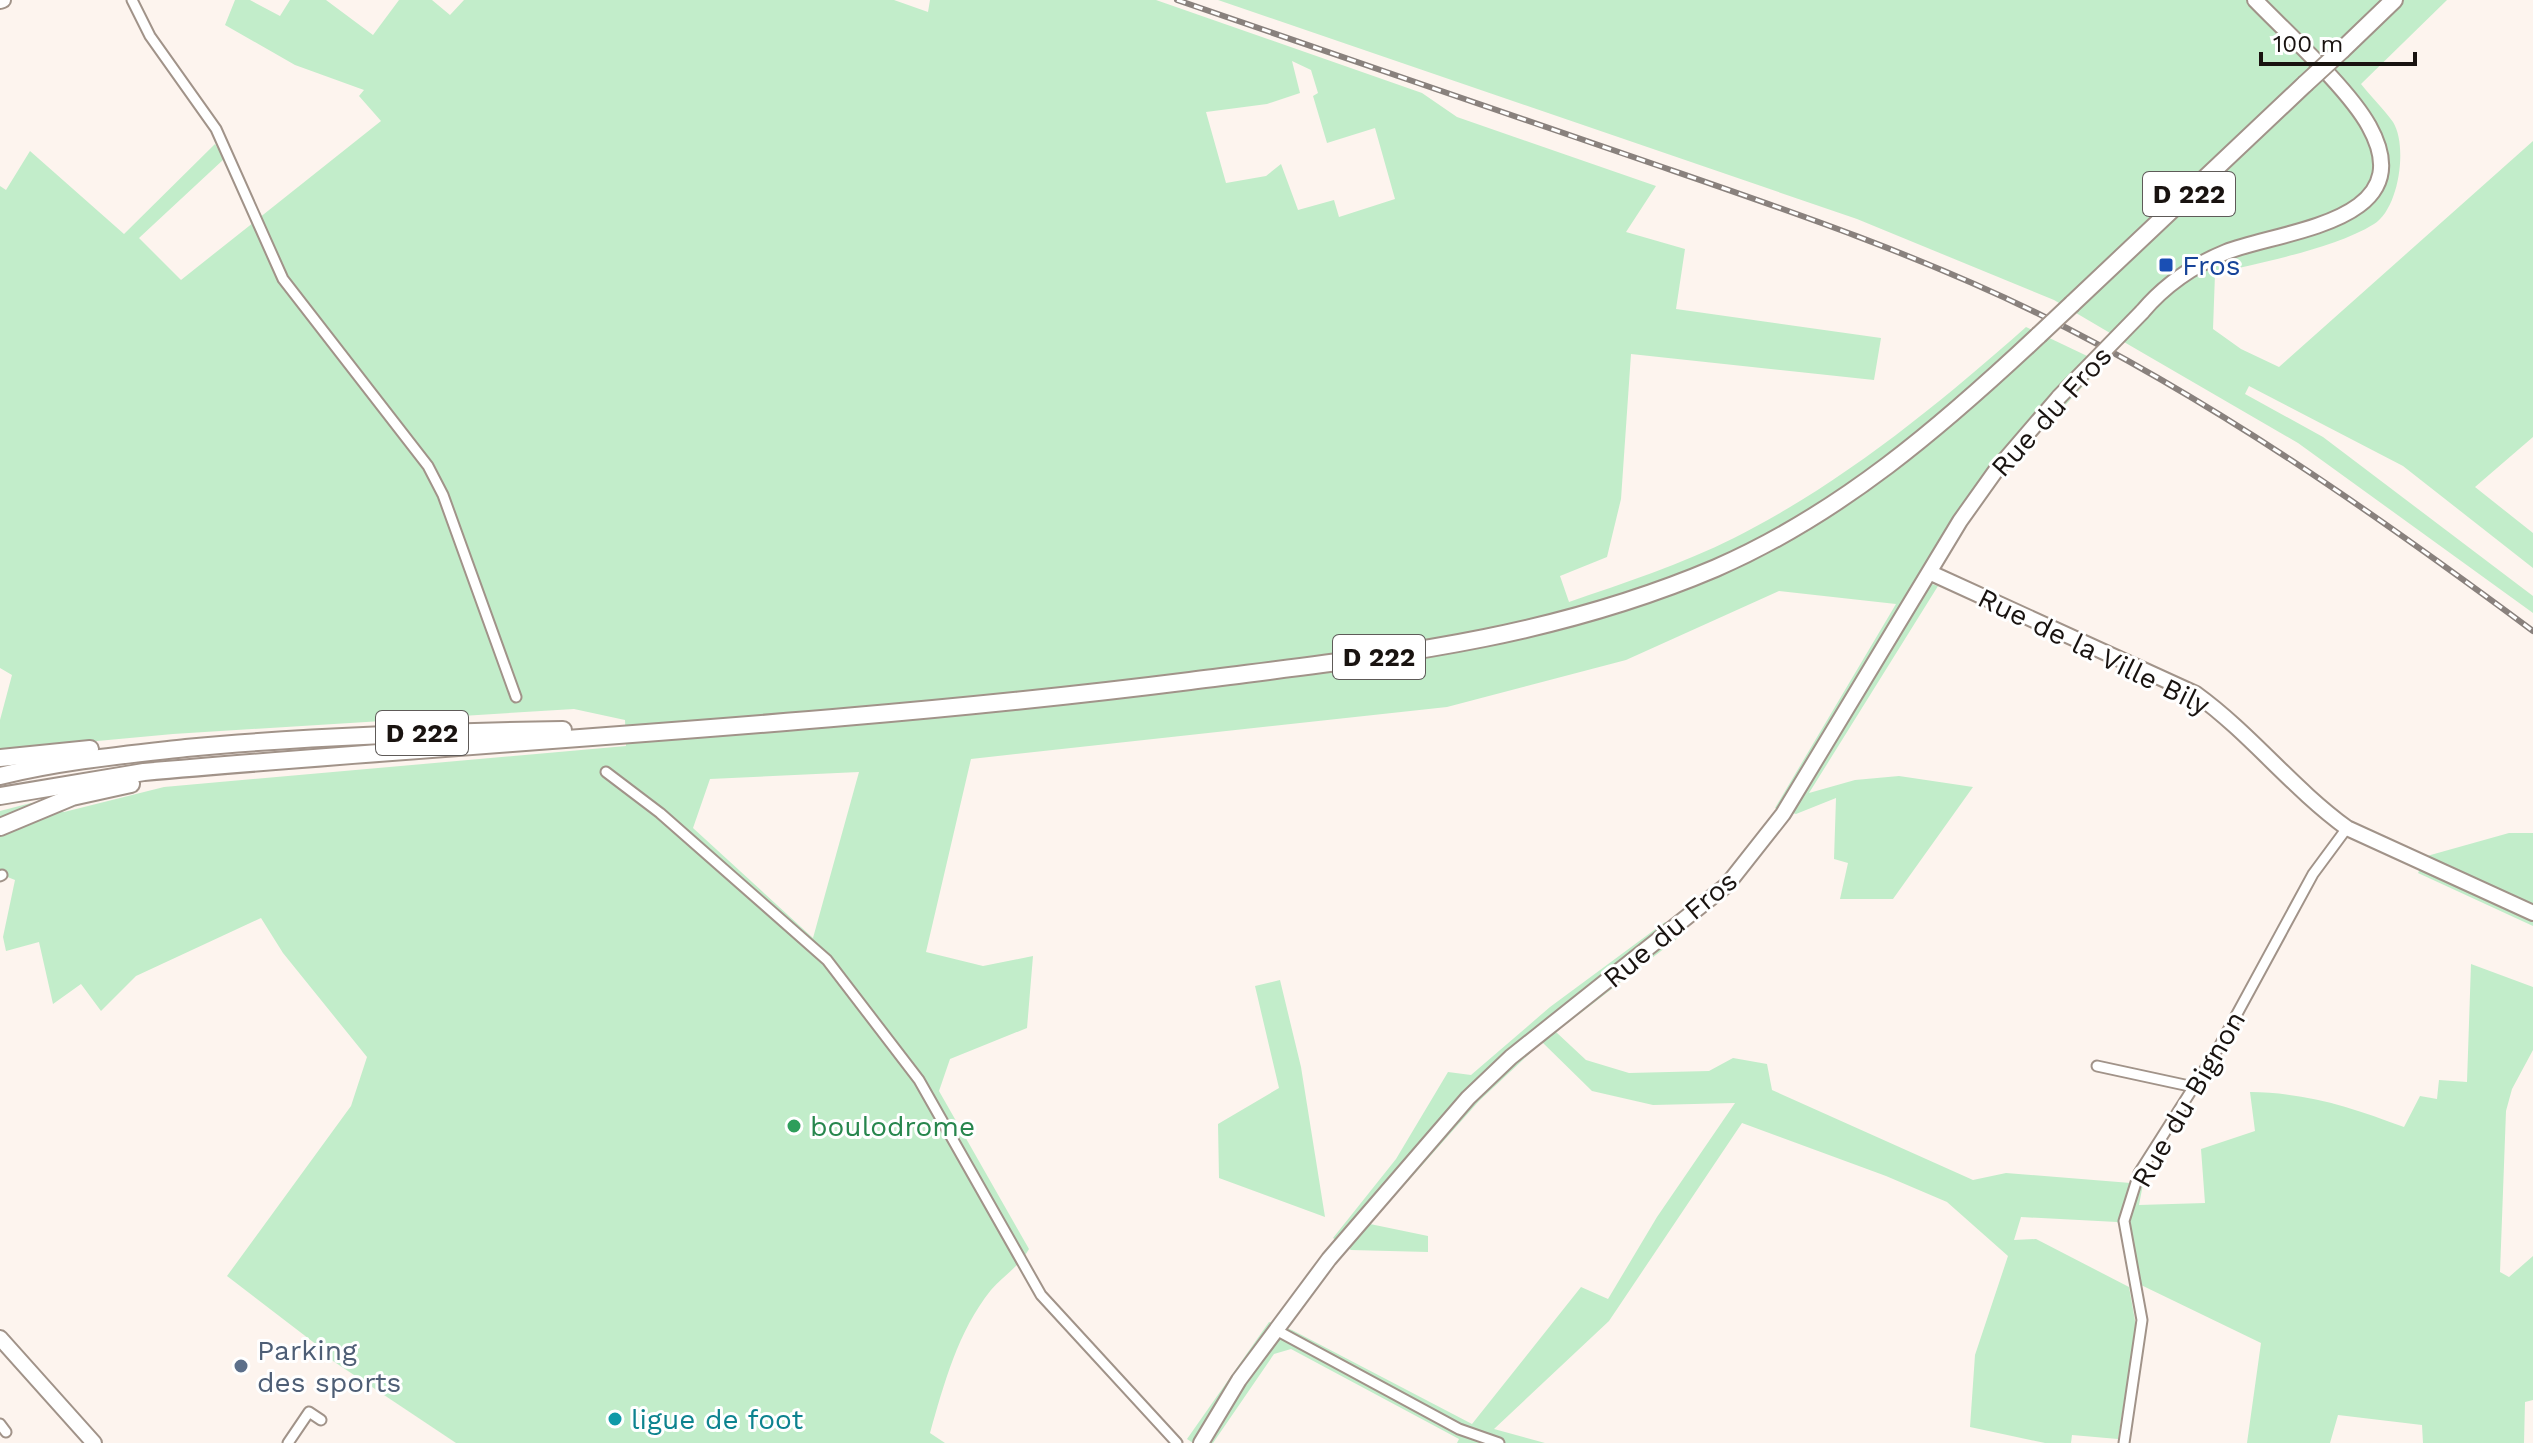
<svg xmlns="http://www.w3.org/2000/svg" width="2533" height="1443" viewBox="0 0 2533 1443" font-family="'Work Sans',sans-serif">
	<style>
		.green { fill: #c2edca; fill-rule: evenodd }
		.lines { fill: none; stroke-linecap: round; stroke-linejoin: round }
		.street-casing { stroke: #a19389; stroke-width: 13 }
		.secondary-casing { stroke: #a19389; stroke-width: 18 }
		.highway-casing { stroke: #a19389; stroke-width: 20 }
		.street { stroke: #fff; stroke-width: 9 }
		.secondary { stroke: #fff; stroke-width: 14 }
		.highway { stroke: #fff; stroke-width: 16 }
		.rail-casing { stroke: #89817d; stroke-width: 6 }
		.rail { stroke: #fff; stroke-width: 3; stroke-dasharray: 9; stroke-linecap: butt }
		.secondary-bridge-casing { stroke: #a19389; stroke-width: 18; stroke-linecap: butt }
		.highway-bridge-casing { stroke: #a19389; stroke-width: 20; stroke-linecap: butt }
		.secondary-bridge { stroke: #fff; stroke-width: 14 }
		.highway-bridge { stroke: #fff; stroke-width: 16 }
		.transit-dot { fill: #1a4fb4; stroke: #fff; stroke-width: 3 }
		.leisure-dot { fill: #2e9e5b; stroke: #fff; stroke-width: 3 }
		.service-dot { fill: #5c6f8a; stroke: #fff; stroke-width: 3 }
		.culture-dot { fill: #0f9aa8; stroke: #fff; stroke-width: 3 }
		.labels { text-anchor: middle; stroke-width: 6; stroke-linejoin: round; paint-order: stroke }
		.shield { fill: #fff; stroke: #5e5a58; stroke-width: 2 }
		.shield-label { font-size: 26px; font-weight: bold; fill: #191310 }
		.transit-label { font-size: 28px; fill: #164399; stroke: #fff; text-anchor: start }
		.street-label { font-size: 28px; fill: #191310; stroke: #fff }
		.leisure-label { font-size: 28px; fill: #27864d; stroke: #fff; text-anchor: start }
		.service-label { font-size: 28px; fill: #4e5e75; stroke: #fff; text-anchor: start }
		.culture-label { font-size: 28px; fill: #0d838f; stroke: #fff; text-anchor: start }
	</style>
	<rect width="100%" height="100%" fill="#fdf4ee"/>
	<!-- green -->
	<g class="green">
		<path d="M235,0H250L280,16L290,0H326L373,35L399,0H432L450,15L464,0H894L928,12L930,0H1156L1422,93L1457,117L1656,186L1626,232L1685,249L1676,309L1881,338L1874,380L1631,354L1621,499L1607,557L1560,576L1569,602C1624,583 1682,564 1734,538C1841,484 1937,406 2026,327L2104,364L2018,455L1997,454L1917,579L1938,586L1809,793L1855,780L1899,776L1973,787L1893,899H1840L1848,863L1834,859L1836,798L1796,814L1775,808L1896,604L1779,591L1626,660L1447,707L971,759L926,952L983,966L1033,956L1027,1028L950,1059L939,1091L1029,1249C1019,1267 1004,1275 991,1290C958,1331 944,1384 930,1433L945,1443H456L315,1349L317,1345L227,1276L351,1106L367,1057L283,953L261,918L136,976L101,1011L81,984L53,1004L39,942L6,951L3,937L15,880L0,874V811L31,803L64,812L164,787L626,746L625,720L574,709L173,734L0,750V720L12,675L0,668V186L6,190L30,151L124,234L215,144L224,159L139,238L181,280L381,121L359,96L364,90L295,65L225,25ZM1292,61L1311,70L1318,93L1313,96L1327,143L1375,128L1395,199L1339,217L1334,200L1298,210L1281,164L1266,176L1226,183L1206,112L1267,104L1300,93ZM859,772L813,938L693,828L710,779Z"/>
		<path d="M1218,0H2447L2361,84C2371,97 2384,109 2393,122C2408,146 2399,209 2374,224C2332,250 2263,261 2215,274L2213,329L2241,349L2279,367L2533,141V437L2475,487L2533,533V568L2403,466L2249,386L2245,394L2323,437L2533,596V613L2298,443L2124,342L2152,313L2136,307L2110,333L2054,300L1857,219Z"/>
		<path d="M2509,833H2533V926L2418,873L2427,856Z"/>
		<path d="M1665,922L1687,931L1556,1032L1586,1060L1629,1073L1709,1071L1733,1058L1767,1064L1772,1090L1973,1180L2006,1173L2143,1184L2139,1205L2205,1203L2201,1149L2255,1131L2250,1092C2309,1093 2350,1107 2404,1127L2420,1096L2437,1099L2439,1080L2467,1082L2471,964L2533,987V1050L2512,1089L2506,1111L2500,1272L2509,1277L2533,1256V1400L2525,1402L2524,1443H2423L2422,1425L2338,1415L2330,1443H2247L2261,1343L2141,1285L2132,1233L2117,1222L2021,1217L2014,1240L2036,1239L2129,1287L2136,1326L2118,1439L2072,1435L2071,1443H2045L1970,1427L1975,1355L2008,1256L1947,1202L1886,1176L1742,1123L1609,1321L1494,1429L1545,1443H1457L1459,1439L1291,1349L1274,1354L1213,1443H1193L1187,1439L1269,1322L1292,1330L1472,1424L1581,1287L1608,1299L1657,1217L1735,1103L1653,1105L1592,1091L1542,1042L1479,1101L1370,1224L1428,1236V1252L1351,1250L1333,1238L1396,1159L1448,1072L1471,1075L1550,1007Z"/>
		<path d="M1280,980L1301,1067L1325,1217L1219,1178L1218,1124L1279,1088L1255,986Z"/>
	</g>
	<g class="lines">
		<!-- street casing -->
		<g class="street-casing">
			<g id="street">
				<path d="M132,0L150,36L216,129L283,279L428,466L443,495L516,697"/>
				<path d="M606,772L660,813L827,960L919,1080L1041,1295L1177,1443"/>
				<path d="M0,876L2,875"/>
				<path d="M2097,1066L2194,1087"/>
				<path d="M1276,1330L1459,1429L1499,1443"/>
				<path d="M0,1424L6,1432"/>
				<path d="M288,1443L309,1412L321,1420"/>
				<path d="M2124,1443L2142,1320L2124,1221L2139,1173L2219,1047L2313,874L2347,828"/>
			</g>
		</g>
		<!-- secondary casing -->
		<g class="secondary-casing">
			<g id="secondary">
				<path d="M0,1L3,0"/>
				<path d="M2142,312C2164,286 2194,265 2226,252C2282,230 2423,223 2369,126C2348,88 2287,33 2255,0"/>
				<path d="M1931,573L2196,694C2251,734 2292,788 2347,828L2533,913"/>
				<path d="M0,1338L94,1443"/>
				<path d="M1201,1443L1239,1380L1329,1259L1468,1098L1511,1057L1727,885L1783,814L1960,521L1997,469L2059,397"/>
			</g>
		</g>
		<!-- highway casing -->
		<g class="highway-casing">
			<g id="highway">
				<path d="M2342,50L2394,0"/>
				<path d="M2072,304L2305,84"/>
				<path d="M0,758L90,749"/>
				<path d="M0,776C61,761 124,755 186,748C312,736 438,732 563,730"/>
				<path d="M0,796L144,772C493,741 843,725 1190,681C1375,657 1542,642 1716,568C1840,514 1942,426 2039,335"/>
				<path d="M0,827L72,797L131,784"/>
			</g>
		</g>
		<!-- street -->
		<use href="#street" class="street"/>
		<!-- secondary -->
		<use href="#secondary" class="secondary"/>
		<!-- highway -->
		<use href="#highway" class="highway"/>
		<!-- rail casing -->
		<g class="rail-casing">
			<path id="rail" d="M1177,0C1332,53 1487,107 1642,160C1775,206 1910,251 2037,313C2215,401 2374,513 2533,631"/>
		</g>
		<!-- rail -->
		<use href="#rail" class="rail"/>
		<!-- secondary-bridge casing -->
		<g class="secondary-bridge-casing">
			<path id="secondary-bridge" d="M2059,397L2142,312"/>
		</g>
		<!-- highway-bridge casing -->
		<g class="highway-bridge-casing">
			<g id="highway-bridge">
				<path d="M2305,84L2342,50"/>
				<path d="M2039,335L2072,304"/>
			</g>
		</g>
		<!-- secondary-bridge -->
		<use href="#secondary-bridge" class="secondary-bridge"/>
		<!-- highway-bridge -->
		<use href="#highway-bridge" class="highway-bridge"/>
	</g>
	<!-- markers -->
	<rect class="transit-dot" x="2158" y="257" width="16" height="16" rx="4"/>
	<circle class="leisure-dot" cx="794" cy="1126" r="8"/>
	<circle class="service-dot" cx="241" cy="1366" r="8"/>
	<circle class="culture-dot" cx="615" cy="1419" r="8"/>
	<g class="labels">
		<!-- shield labels -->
		<g class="shield">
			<rect x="2143" y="172" width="92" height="44" rx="6"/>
			<rect x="1333" y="635" width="92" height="44" rx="6"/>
			<rect x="376" y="711" width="92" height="44" rx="6"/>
		</g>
		<g class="shield-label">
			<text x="2189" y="203">D 222</text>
			<text x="1379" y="666">D 222</text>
			<text x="422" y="742">D 222</text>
		</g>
		<!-- transit labels -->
		<g class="transit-label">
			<text x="2182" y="275">Fros</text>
		</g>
		<!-- street labels -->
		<g class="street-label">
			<text transform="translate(2051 411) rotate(-48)" y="10">Rue du Fros</text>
			<text transform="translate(2094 651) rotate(26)" y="10">Rue de la Ville Bily</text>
			<text transform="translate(1670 929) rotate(-40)" y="10">Rue du Fros</text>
			<text transform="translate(2188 1099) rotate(-60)" y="10">Rue du Bignon</text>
		</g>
		<!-- leisure labels -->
		<g class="leisure-label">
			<text x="810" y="1136">boulodrome</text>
		</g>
		<!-- service labels -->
		<g class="service-label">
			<text x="257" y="1360">Parking<tspan x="257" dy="32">des sports</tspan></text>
		</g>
		<!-- culture labels -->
		<g class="culture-label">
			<text x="631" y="1429">ligue de foot</text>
		</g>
	</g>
	<!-- scale -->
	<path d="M2261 52v12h154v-12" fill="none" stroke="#191310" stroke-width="4"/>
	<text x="2273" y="52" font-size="24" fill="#191310" stroke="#ffffff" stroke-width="6" paint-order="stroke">100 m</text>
</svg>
